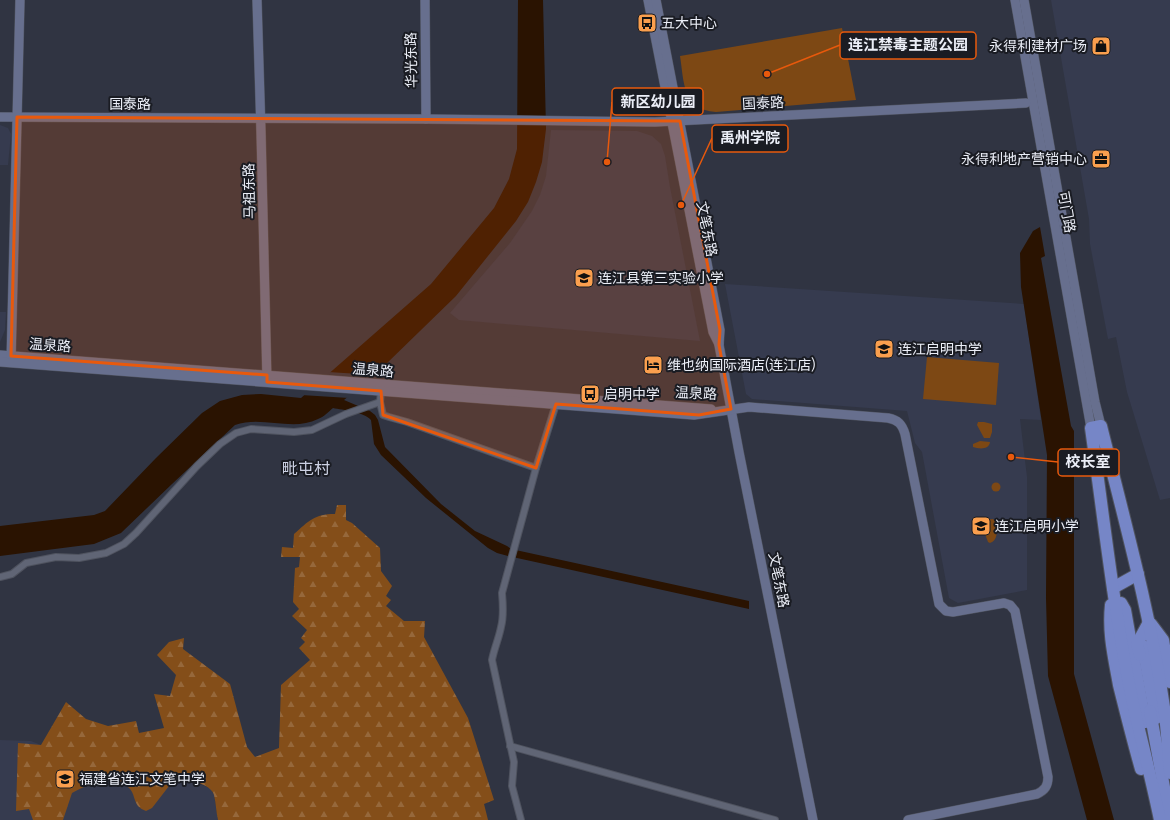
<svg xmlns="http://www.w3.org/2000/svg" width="1170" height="820" viewBox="0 0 1170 820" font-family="Bitter,'Noto Sans SC',serif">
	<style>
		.built { fill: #363b4f }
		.green { fill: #7d4814 }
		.forest { fill: url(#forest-firs) }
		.water { fill: #2a1301 }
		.pier { fill: #303442 }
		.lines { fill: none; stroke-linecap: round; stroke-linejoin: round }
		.street-casing { stroke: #4f535f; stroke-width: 8 }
		.secondary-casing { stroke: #4f535f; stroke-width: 10 }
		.highway-casing { stroke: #4f535f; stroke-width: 14 }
		.street { stroke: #606575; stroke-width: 6 }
		.secondary { stroke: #676f8e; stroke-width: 9 }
		.highway { stroke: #7686c7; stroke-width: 12 }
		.marked { fill: #e8590c; fill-opacity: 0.2; stroke: #e8590c; stroke-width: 3; stroke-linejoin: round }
		.labels { text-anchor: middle; stroke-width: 4; stroke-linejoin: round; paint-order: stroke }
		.poi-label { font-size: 14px; fill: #ebeef7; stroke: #1a1c23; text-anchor: start }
		.street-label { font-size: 14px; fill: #ebeef7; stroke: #1a1c23 }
		.quarter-label { font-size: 16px; fill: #ccd1e3; stroke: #1a1c23 }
		.leader { fill: none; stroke: #e8590c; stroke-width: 1.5 }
		.callout-dot { fill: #e8590c; stroke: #1a1c23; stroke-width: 1.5 }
		.callout { fill: #1a1c23; stroke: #e8590c; stroke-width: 1.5 }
		.callout-label { font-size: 15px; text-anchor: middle; font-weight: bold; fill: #ebeef7 }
	</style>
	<defs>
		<pattern id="forest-firs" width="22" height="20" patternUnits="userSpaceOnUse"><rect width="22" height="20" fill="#844e19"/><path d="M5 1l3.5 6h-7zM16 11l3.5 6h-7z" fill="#96683b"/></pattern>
	</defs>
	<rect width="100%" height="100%" fill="#303442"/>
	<!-- built -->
	<g class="built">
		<path d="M1051,0H1170V498L1160,500L1127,392L1116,337L1108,339L1090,244L1089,219Z"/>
		<path d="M0,125L8,128L11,134L8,165H0Z"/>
		<path d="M551,130L637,131L652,136L661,144L665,156L670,187L700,341L459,320L450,313L510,243L532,211L540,195L546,176Z"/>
		<path d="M725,284L1024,304L1041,420L1020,419L1027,477V590L958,603L949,598L922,452L915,443L907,411L752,399L746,394Z"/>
		<path d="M0,312H6L5,330L0,342Z"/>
		<path d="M0,740L31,741L109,772L175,777L205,786L211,789L214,795L218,820H0Z"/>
	</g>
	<!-- green -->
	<g class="green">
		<path d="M842,28L856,100L716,112C682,110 684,81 680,56Z"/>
		<path d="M927,357L999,363L996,405L923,399Z"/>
		<path d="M978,422H984L992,424V432L990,438H984L977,425Z"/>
		<path d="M980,441L990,442C989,450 979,449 973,447V444Z"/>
		<circle cx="996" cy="487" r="4.5"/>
		<path d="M993,519L997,523C997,530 998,541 990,543L988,542L982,526C982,519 988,520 993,519Z"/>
	</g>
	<!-- forest -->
	<path class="forest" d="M337,505H346V520L352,523L380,548L381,571L392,586L386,596L391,600L386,606L404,621H425L424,637L468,718L494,800L484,804L488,820H218C216,812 216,803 214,795C211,783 186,780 176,777L152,808L146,811C143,810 140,808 138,806C134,801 134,793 130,789C114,771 89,784 72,793L63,820H33L29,809L16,811L18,743L41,745L66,702L86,719L108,726L136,721L139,733L164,728L154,694L170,696L176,675L157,655L169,642L184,638L183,649L230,684L247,747L255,757L279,748L281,685L310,660L299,648L305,642L301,638L307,630L292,616L299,609L293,602L295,568L299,567L300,557H281L282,547L293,548L294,534C309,521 314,514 335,514Z"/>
	<!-- water -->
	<g class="water">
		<path d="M518,0H543L546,129L542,162L536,182L528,202L516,221L456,296L384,366L344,400L370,411L375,415L378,420L385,447L441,504L475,531L507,546L511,549L749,601V609L508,556L497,553L488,548L426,498L381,455L374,444L371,420C364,412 343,410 333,408C328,412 324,417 318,419C292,432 262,415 235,425L172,484L121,533L94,544L0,556V526L94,515L105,511L156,458L202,413L220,401L242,395L261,394L301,398L431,284L494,208L509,179L517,149Z"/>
		<path d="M1040,227L1045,256L1041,258L1071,426L1074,431V674L1114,820H1087L1048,676L1046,598L1047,455L1021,287L1020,253L1033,231Z"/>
	</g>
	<!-- pier -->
	<path class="pier" d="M328,372L376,375L349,398L301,395Z"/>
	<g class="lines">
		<!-- street casing -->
		<g class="street-casing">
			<g id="street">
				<path d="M381,391L380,402L383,415L389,417L407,422L536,468"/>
				<path d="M0,577L12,574L26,563L56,557L79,558L106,553L124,544L136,533L197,466L220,444L236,433L251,429L294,432L312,430L346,414L380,402"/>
				<path d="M510,746L775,820"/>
				<path d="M521,820L512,786L514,762L492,660C494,649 499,638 501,627C504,616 503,604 502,593L536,468L556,404"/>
			</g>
		</g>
		<!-- secondary casing -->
		<g class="secondary-casing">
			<g id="secondary">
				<path d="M257,0L261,132L267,381"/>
				<path d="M425,0L426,119"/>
				<path d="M648,0L713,332L719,344"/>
				<path d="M656,0L720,330L719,345L739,452L813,820"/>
				<path d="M1015,0L1091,428"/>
				<path d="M1024,0L1095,402L1101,426"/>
				<path d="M0,117L426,119L655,122L1026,103"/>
				<path d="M0,355L711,409"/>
				<path d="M11,361L20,0"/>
				<path d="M0,362L694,415L749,407L888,418C898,420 902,424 905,434L939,604L946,611L953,612L1004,603L1010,605L1015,611L1048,777C1048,786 1045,790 1037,794L908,820"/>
			</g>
		</g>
		<!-- highway casing -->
		<g class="highway-casing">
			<g id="highway">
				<path d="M1113,588L1138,574"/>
				<path d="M1121,603L1125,610L1145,722"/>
				<path d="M1111,605C1108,633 1114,657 1119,685C1126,713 1133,741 1141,769"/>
				<path d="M1151,624L1163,640L1170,682"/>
				<path d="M1143,646L1156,718"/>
				<path d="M1140,655L1137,644L1149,622"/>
				<path d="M1150,711L1170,820"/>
				<path d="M1160,820C1152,781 1142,743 1133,704C1114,613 1104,520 1091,428L1101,426C1124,519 1150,612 1164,707C1167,728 1168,751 1170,773"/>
			</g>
		</g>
		<!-- street -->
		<use href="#street" class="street"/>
		<!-- secondary -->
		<use href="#secondary" class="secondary"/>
		<!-- highway -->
		<use href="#highway" class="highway"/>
	</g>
	<!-- marked area -->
	<path class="marked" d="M17,117L680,121L720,330L719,345L731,409L699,415L556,404L536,468L389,417L383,415L381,391L267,382V375L11,356Z"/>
	<!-- icons -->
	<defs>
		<g id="bus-square" transform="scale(1)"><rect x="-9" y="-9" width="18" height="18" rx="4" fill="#fa9f4e" stroke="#1a1c23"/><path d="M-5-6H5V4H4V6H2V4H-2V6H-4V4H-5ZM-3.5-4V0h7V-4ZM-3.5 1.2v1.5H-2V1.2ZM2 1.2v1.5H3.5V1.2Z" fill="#111"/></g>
		<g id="shop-square" transform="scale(1)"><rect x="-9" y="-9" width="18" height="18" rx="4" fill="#fa9f4e" stroke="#1a1c23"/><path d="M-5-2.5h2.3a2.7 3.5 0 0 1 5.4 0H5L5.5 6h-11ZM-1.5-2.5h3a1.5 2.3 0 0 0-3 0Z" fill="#111"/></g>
		<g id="office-square" transform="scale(1)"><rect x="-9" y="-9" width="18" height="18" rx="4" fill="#fa9f4e" stroke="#1a1c23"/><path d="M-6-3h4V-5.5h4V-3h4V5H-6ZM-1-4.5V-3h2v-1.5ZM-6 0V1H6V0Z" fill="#111"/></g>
		<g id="school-square" transform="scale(1)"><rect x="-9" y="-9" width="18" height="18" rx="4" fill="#fa9f4e" stroke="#1a1c23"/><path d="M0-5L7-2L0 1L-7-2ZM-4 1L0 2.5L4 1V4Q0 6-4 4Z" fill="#111"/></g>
		<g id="hotel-square" transform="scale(1)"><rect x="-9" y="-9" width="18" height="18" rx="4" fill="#fa9f4e" stroke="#1a1c23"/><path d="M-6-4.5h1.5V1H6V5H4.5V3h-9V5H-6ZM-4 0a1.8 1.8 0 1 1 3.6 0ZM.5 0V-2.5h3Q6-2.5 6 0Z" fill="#111"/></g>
	</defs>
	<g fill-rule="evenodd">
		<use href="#bus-square" x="647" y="23"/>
		<use href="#shop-square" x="1101" y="46"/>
		<use href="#office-square" x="1101" y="159"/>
		<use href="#school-square" x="584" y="278"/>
		<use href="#school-square" x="884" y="349"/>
		<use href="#hotel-square" x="653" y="365"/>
		<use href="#bus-square" x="590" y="394"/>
		<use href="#school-square" x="981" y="526"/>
		<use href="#school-square" x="65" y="779"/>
	</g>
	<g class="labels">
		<!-- poi labels -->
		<g class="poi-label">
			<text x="661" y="28">五大中心</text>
			<text x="1087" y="51" text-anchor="end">永得利建材广场</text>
			<text x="1087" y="164" text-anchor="end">永得利地产营销中心</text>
			<text x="598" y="283">连江县第三实验小学</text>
			<text x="898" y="354">连江启明中学</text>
			<text x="667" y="370">维也纳国际酒店(连江店)</text>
			<text x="604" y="399">启明中学</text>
			<text x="995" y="531">连江启明小学</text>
			<text x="79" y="784">福建省连江文笔中学</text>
		</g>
		<!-- street labels -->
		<g class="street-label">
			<text transform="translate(411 60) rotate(-91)" y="5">华光东路</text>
			<text transform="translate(763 103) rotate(-3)" y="5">国泰路</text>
			<text x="130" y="109">国泰路</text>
			<text transform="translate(249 191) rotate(-91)" y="5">马祖东路</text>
			<text transform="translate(1067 212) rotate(80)" y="5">可门路</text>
			<text transform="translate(707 229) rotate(79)" y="5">文笔东路</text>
			<text transform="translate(50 345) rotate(4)" y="5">温泉路</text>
			<text transform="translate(373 370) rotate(5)" y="5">温泉路</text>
			<text transform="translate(696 393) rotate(3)" y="5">温泉路</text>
			<text transform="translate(779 580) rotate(79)" y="5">文笔东路</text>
		</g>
		<!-- quarter labels -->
		<g class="quarter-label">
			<text x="306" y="474">毗屯村</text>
		</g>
	</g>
	<!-- callouts -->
	<path class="leader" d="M767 74L840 45M607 162L612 102M681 205L712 138M1011 457L1058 462"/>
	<g class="callout-dot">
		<circle cx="767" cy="74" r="4"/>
		<circle cx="607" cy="162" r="4"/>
		<circle cx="681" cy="205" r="4"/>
		<circle cx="1011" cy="457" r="4"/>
	</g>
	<g class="callout">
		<rect x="840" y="32" width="136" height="27" rx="4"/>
		<rect x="612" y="88" width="91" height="27" rx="4"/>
		<rect x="712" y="125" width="76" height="27" rx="4"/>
		<rect x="1058" y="449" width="61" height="27" rx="4"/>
	</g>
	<g class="callout-label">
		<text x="908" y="50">连江禁毒主题公园</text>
		<text x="658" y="107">新区幼儿园</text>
		<text x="750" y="143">禹州学院</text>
		<text x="1088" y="467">校长室</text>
	</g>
</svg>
